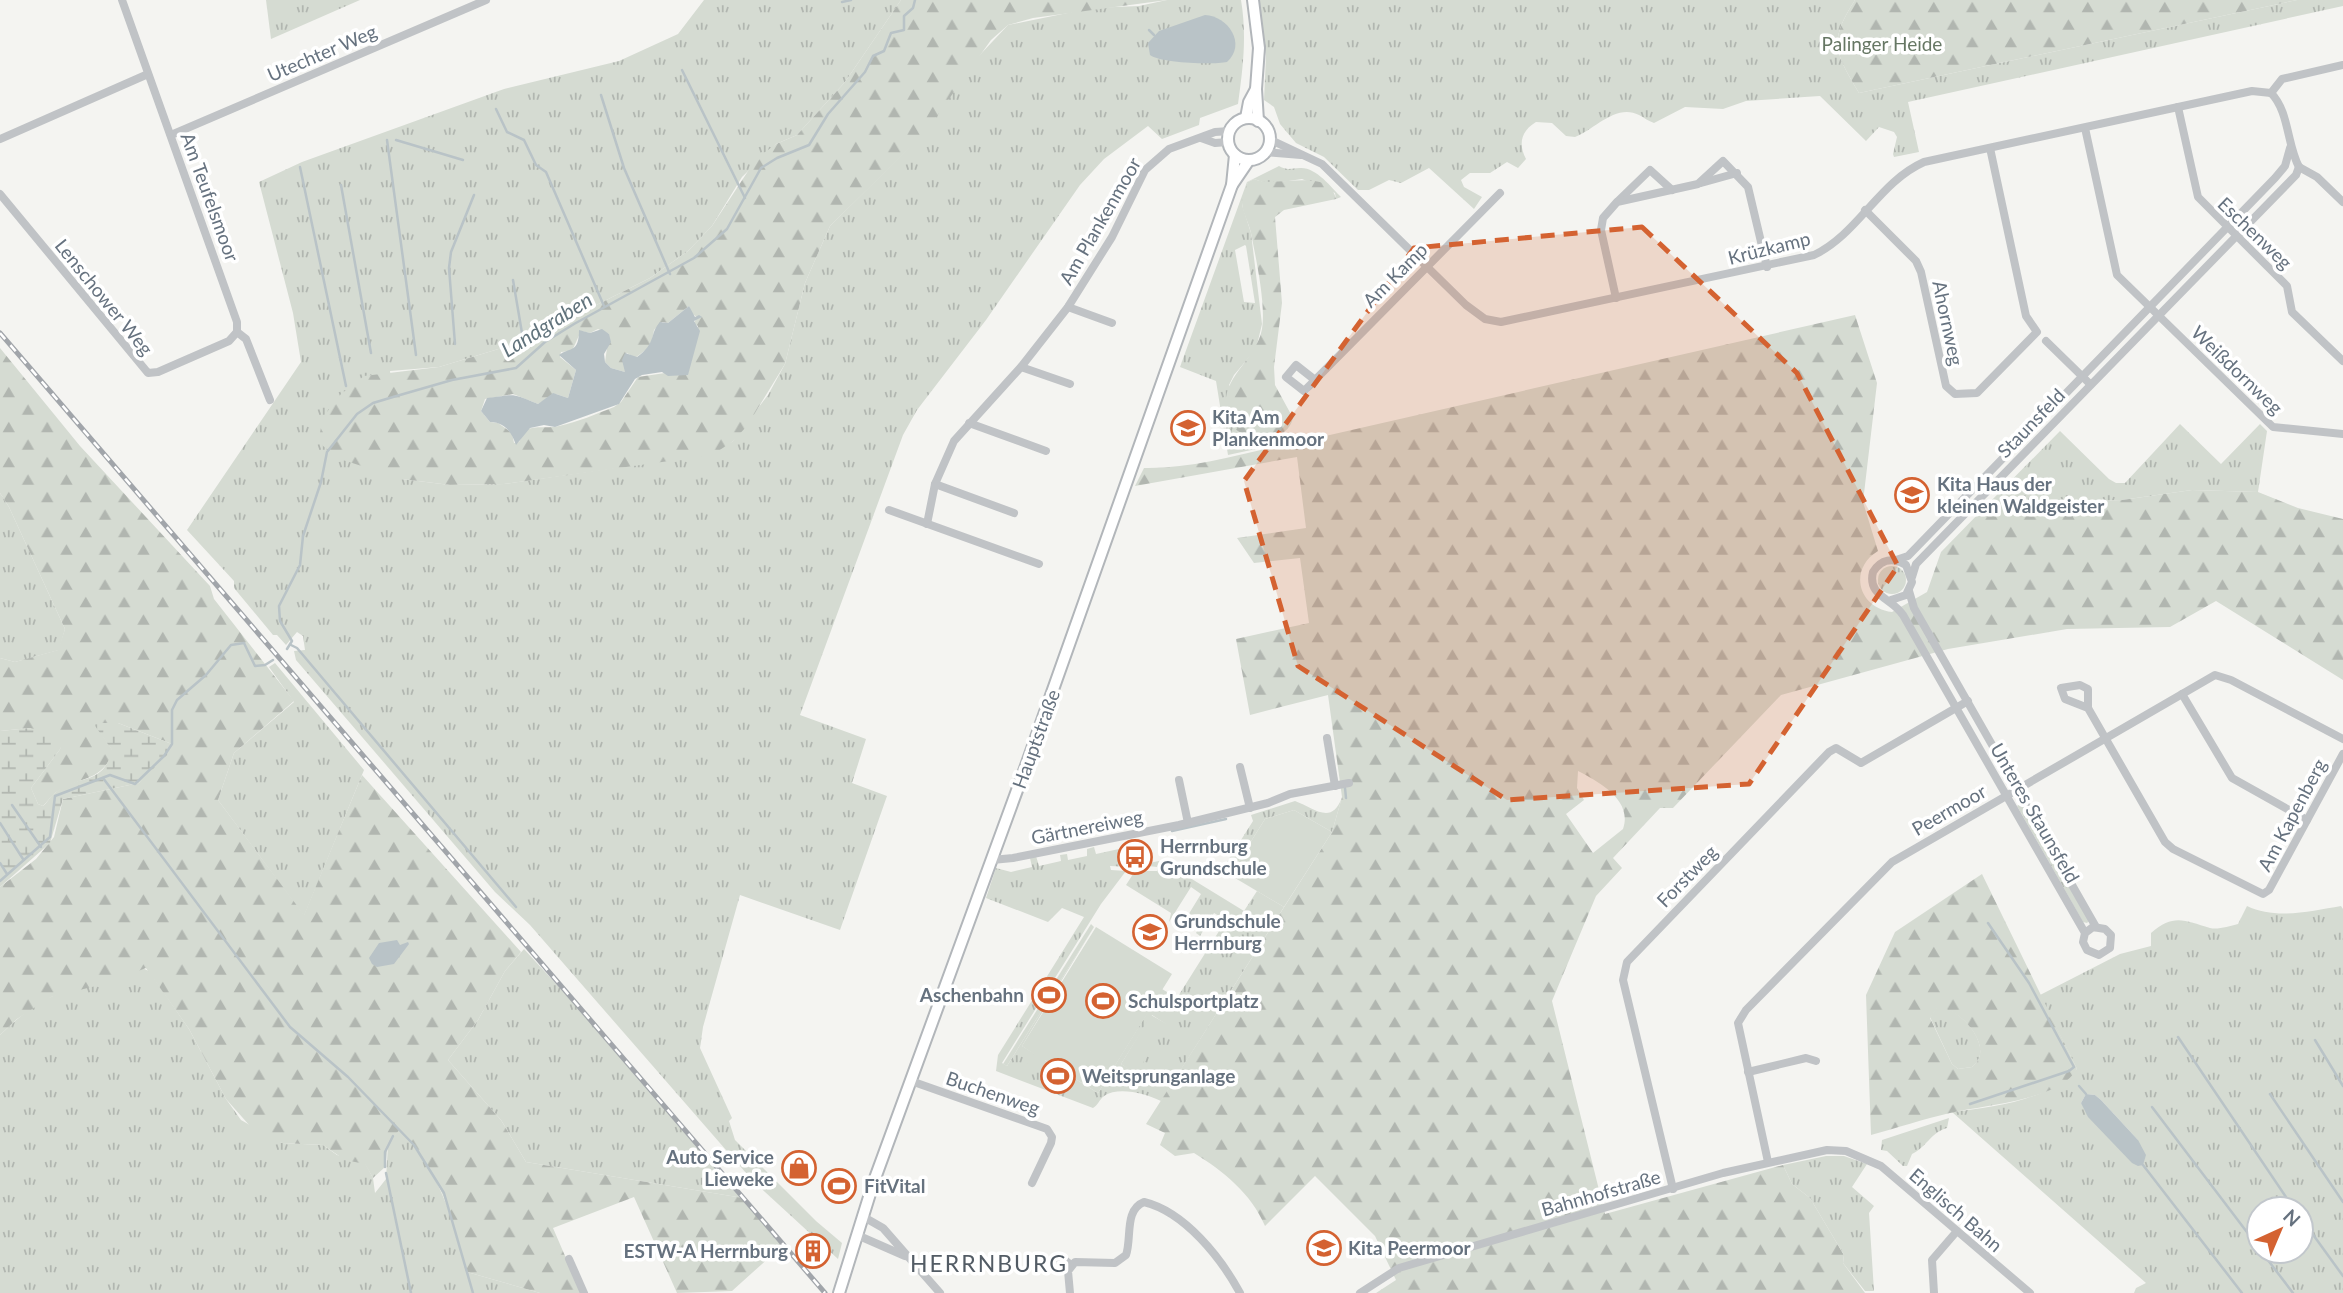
<svg xmlns="http://www.w3.org/2000/svg" width="2343" height="1293" viewBox="0 0 2343 1293" font-family="Lato,sans-serif">
	<style>
		.grass { fill: url(#grass-tufts); fill-rule: evenodd }
		.forest { fill: url(#forest-firs); fill-rule: evenodd }
		.wetland { fill: url(#wetland-marsh) }
		.garden { fill: #d5dbd2 }
		.water { fill: #b9c3c7 }
		.lines { fill: none; stroke-linecap: round; stroke-linejoin: round }
		.stream { stroke: #b9c3c7; stroke-width: 2.5 }
		.secondary-casing { stroke: #b2b6ba; stroke-width: 14 }
		.minor { stroke: #c0c3c6; stroke-width: 8 }
		.secondary { stroke: #fff; stroke-width: 10 }
		.rail-casing { stroke: #a1a5aa; stroke-width: 5 }
		.rail { stroke: #fff; stroke-width: 2.5; stroke-dasharray: 8; stroke-linecap: butt }
		.marked { fill: #d46231; fill-opacity: 0.2; stroke: #d46231; stroke-width: 5; stroke-dasharray: 14 9; stroke-linejoin: round }
		.labels { text-anchor: middle; stroke-width: 7; stroke-linejoin: round; paint-order: stroke }
		.park-label { font-size: 19px; fill: #667764; stroke: #fff }
		.street-label { font-size: 19px; fill: #66727f; stroke: #fff }
		.poi-label { font-size: 19px; font-weight: bold; fill: #66727f; stroke: #fff; text-anchor: start }
		.water-label { font-size: 21px; font-style: italic; fill: #61737c; stroke: #fff }
		.quarter-label { font-size: 23px; letter-spacing: 2px; fill: #535c65; stroke: #fff }
	</style>
	<defs>
		<pattern id="grass-tufts" width="24" height="20" patternUnits="userSpaceOnUse" patternTransform="scale(1.75)"><rect width="24" height="20" fill="#d5dbd2"/><path d="M3 7l-1-3M5 7V3M7 7l1-3M15 17l-1-3M17 17v-4M19 17l1-3" fill="none" stroke="#b1b6b0"/></pattern>
		<pattern id="forest-firs" width="22" height="20" patternUnits="userSpaceOnUse" patternTransform="scale(1.75)"><rect width="22" height="20" fill="#d5dbd2"/><path d="M5 1l3.5 6h-7zM16 11l3.5 6h-7z" fill="#b1b6b0"/></pattern>
		<pattern id="wetland-marsh" width="20" height="14" patternUnits="userSpaceOnUse" patternTransform="scale(1.75)"><rect width="20" height="14" fill="#d5dbd2"/><path d="M1 5h8M5 5V1M11 12h8M15 12V8" fill="none" stroke="#b1b6b0"/></pattern>
	</defs>
	<rect width="100%" height="100%" fill="#f4f4f1"/>
	<!-- grass -->
	<g class="grass">
		<path d="M266,0H360L271,39Z"/>
		<path d="M704,0H901L845,82L797,135L776,144L742,177L712,226L688,251L650,278L525,341L439,367L390,371L402,479L450,485L504,484L662,461L732,442L768,395L785,364L805,283L830,226L923,134L977,58L1008,25L1092,8L1139,6L1167,0H1241C1247,36 1243,68 1238,104L1200,118L1199,125L1162,139L1148,126L1104,159L1080,185L986,320L917,410L903,435L800,715L866,739L852,783L887,796L840,930L740,895L703,1027L700,1048L732,1118L729,1121L735,1140L816,1221L842,1243L838,1259L753,1181L530,925L495,892L296,660L294,651L305,650L303,636L297,632L286,645L277,635H273L234,588V581L187,530L301,362L293,313L259,182L302,162L504,89L619,61L678,34Z"/>
		<path d="M1259,0H1855C1828,42 1835,52 1859,93L2297,0H2343V6L1908,102L1919,152L1894,157L1893,154L1897,137L1894,132L1879,127L1866,141L1820,96L1746,101L1723,109L1685,107L1654,123C1648,121 1645,118 1639,115C1616,103 1594,130 1575,137L1566,136L1552,123L1536,122C1521,131 1518,144 1526,159L1518,168L1507,162L1490,173H1470L1461,180L1464,187L1482,197L1474,209L1429,168L1401,183L1389,180L1369,190H1358L1324,157L1296,143L1280,124L1274,107L1264,100L1266,56Z"/>
		<path d="M1279,166C1288,171 1291,168 1300,168C1316,167 1331,187 1341,197L1336,199L1335,193L1302,179L1268,184L1254,179L1248,182L1242,205L1251,233L1262,324L1256,349L1234,375L1229,385L1263,438L1273,436L1274,445L1228,455L1216,381L1180,367L1247,182ZM1245,245L1246,246L1255,303L1244,302L1235,250Z"/>
		<path d="M2180,424L2221,464L2260,424L2267,431L2258,492L2192,490L2122,500L1987,505L2060,431L2109,479L2116,483H2125Z"/>
		<path d="M0,493L9,507L65,629L59,650L15,662L0,658Z"/>
		<circle cx="1892" cy="580" r="14"/>
		<path d="M275,663L364,770L304,916L218,800L234,753L294,702L269,667Z"/>
		<path d="M1342,797L1332,832L1294,810L1265,819L1230,875L1222,870L1253,821L1251,815L1295,801C1314,808 1332,826 1342,797Z"/>
		<path d="M2021,803L2089,921L2087,923L2083,922L2017,806Z"/>
		<path d="M1094,847L1096,854L1119,849L1132,862L1129,867L1110,866L1111,870L1126,871L1101,904L1002,1063L1007,1066L1094,927L1022,1046L1098,1093L1162,989L1177,998L1226,920L1214,913L1200,936L1196,933L1204,919L1200,914L1192,915L1185,927L1182,925L1201,894L1191,887L1169,922L1171,913L1126,885L1135,871H1157V867L1139,865L1159,861L1169,865L1244,911L1257,891L1284,907L1161,1101C1146,1094 1119,1086 1104,1096C1099,1100 1098,1105 1093,1108L996,1071L998,1055L1084,917L1062,908L1048,922L986,898L996,868L1011,872L1032,867L1030,858L1036,856L1039,866L1061,861L1060,855L1067,854L1068,860L1087,856V849ZM1152,1015L1166,1024L1136,1073L1121,1064Z"/>
		<path d="M2247,906C2276,920 2311,911 2341,906L2343,909V1293H2134L2136,1288L2146,1283L1952,1112C1994,1107 2047,1101 2077,1069L2040,995L2120,954L2151,946V933C2174,913 2185,921 2210,928C2218,930 2229,926 2238,924ZM2086,1094L2095,1095L2101,1100L2138,1140L2081,1103ZM2259,1209H2301V1251H2259Z"/>
		<path d="M524,949L605,1037L743,1198L526,1162L501,1120L448,1060L478,1020L505,971Z"/>
		<path d="M142,968L149,971L189,1029L226,1099L241,1120L282,1143L323,1145L337,1155L365,1163L373,1178L375,1193L386,1179L388,1144L400,1128C442,1180 450,1209 467,1272L540,1293H0V1035C16,1020 33,1004 53,996C83,985 113,982 142,968Z"/>
		<path d="M1938,1006C1963,1009 1996,1050 1972,1067L1958,1069L1952,1064L1930,1017Z"/>
		<path d="M1949,1118L1947,1128C1930,1133 1926,1148 1912,1154L1907,1166H1903L1887,1151L1881,1150L1882,1140Z"/>
		<path d="M1826,1156H1844L1867,1164L1852,1187L1874,1206L1869,1213L1874,1291H1865L1843,1263L1844,1255L1810,1198L1792,1184L1783,1165Z"/>
	</g>
	<!-- forest -->
	<g class="forest">
		<path d="M901,0H1167L1033,18L1008,25L991,40L924,134L830,226L805,283L785,364L747,426L732,442L712,455L504,484L450,485L402,479L343,460L323,446L319,438L323,417L341,394L364,376L439,367L525,341L650,278L688,251L712,226L756,159L776,144L797,135L845,82ZM689,306L691,313L697,317L694,323L698,326L696,342L665,373L638,377L621,402L614,407C596,414 578,422 559,426C547,429 537,425 525,430L519,442L514,443L512,433L498,423L490,422L481,411L485,399L513,394L538,404L556,394L568,398L576,370L560,357L561,352L572,351L581,331L590,333L598,329L609,334L605,362L611,368L625,372V355L627,353L635,358L651,346L654,330L662,322L668,323Z"/>
		<path d="M1855,0H2297L1859,93C1835,52 1828,42 1855,0Z"/>
		<path d="M1254,179C1275,189 1329,166 1336,199L1284,210L1275,217L1282,303L1274,367L1275,385L1293,418C1286,448 1234,444 1227,415C1218,377 1256,362 1262,329C1266,304 1256,259 1251,233C1249,223 1242,212 1242,202C1242,196 1246,188 1248,182Z"/>
		<path d="M1855,315L1877,383L1863,502L1878,551C1848,569 1858,608 1892,612L1927,592L1941,552L1987,505L2122,500L2192,490L2258,492L2298,508L2343,519V680L2216,601L2170,627L2067,629L1948,649L1781,695L1673,808H1660L1613,858L1622,868L1596,896L1552,1001L1605,1214L1783,1165L1792,1184L1810,1198L1844,1255L1843,1263L1865,1293H1376L1396,1280L1375,1236L1315,1176L1265,1226C1251,1193 1223,1171 1194,1153L1175,1156L1160,1145L1165,1133L1146,1124L1332,832L1342,797L1328,695L1250,715L1236,639L1309,623L1300,558L1254,563L1237,538L1306,528L1297,457L1135,486L1144,468C1205,469 1261,447 1321,437ZM1578,771C1599,782 1633,800 1623,829L1593,853L1566,814L1584,800L1577,788Z"/>
		<path d="M0,348L80,446L210,586L214,599L294,701L234,753L218,800L304,915L362,775L521,952L505,971L478,1020L448,1060L501,1120L526,1162L743,1198L783,1245L732,1291L677,1293L634,1197L553,1228L581,1293H540L467,1272C450,1209 443,1180 400,1129L388,1144L385,1167L373,1178L365,1164L345,1160L323,1145L282,1143L259,1136L226,1099L189,1029L146,968L104,984L51,997L17,1019L0,1035V887L36,859L54,837L63,799L139,783L172,744L118,723H94L113,751C103,783 77,776 55,793C51,796 47,802 43,806L38,804L31,788L61,748L30,728L0,731V658L15,662L58,650L65,629L9,507L0,493Z"/>
		<path d="M1982,874L2077,1069C2059,1101 1982,1105 1950,1113C1923,1119 1897,1128 1871,1135L1866,995L1895,932ZM1938,1007C1962,1009 1996,1049 1972,1067L1958,1069L1952,1064L1930,1018Z"/>
	</g>
	<!-- wetland -->
	<path class="wetland" d="M93,723H118L172,744L167,755L139,783L63,799L50,843L0,887V731L30,728L54,733L61,748L31,788L38,804L43,806C48,802 50,796 55,793C76,773 103,788 112,750Z"/>
	<!-- garden -->
	<g class="garden">
		<path d="M1294,810L1332,832L1284,907L1230,875L1265,819Z"/>
		<path d="M1091,924L1094,927L1007,1066L1003,1064Z"/>
		<path d="M1096,927L1172,974L1098,1093L1045,1060L1043,1063L1074,1082L1071,1087L1027,1064L1034,1054L1022,1046Z"/>
		<path d="M1151,1015L1167,1024L1136,1074L1121,1064Z"/>
	</g>
	<!-- water -->
	<g class="water">
		<path d="M1205,15C1228,16 1247,44 1227,62C1212,65 1160,63 1150,55L1148,43L1159,31Z"/>
		<path d="M689,306L695,317L699,315L702,317L694,321L700,331L688,375L668,376L662,372L642,375L635,379L619,404L555,427L544,425L530,428L516,445C512,433 505,422 490,422L481,411L487,398C516,395 509,392 538,404L553,393L568,398L576,370L559,355C570,347 579,353 579,330L590,333L602,329L609,334L611,342L604,354L605,362L611,368L625,372L622,360L625,353L637,357C657,343 649,334 660,322L668,323Z"/>
		<path d="M397,940L400,945L408,942L409,944L394,964L377,967L372,964L369,958L379,943Z"/>
		<path d="M2086,1094L2095,1095L2101,1100L2138,1140L2146,1155L2143,1165L2138,1166L2132,1163L2088,1117L2081,1103Z"/>
	</g>
	<g class="lines">
		<!-- stream -->
		<g class="stream">
			<path d="M842,2L851,0"/>
			<path d="M1149,30L1154,35"/>
			<path d="M682,70L745,198"/>
			<path d="M601,95L624,168L670,274"/>
			<path d="M496,109L507,132L524,140L536,165L546,172L604,306"/>
			<path d="M387,140L416,355"/>
			<path d="M396,140L463,160"/>
			<path d="M300,167L346,386"/>
			<path d="M341,185L371,353"/>
			<path d="M513,280L522,333"/>
			<path d="M455,344L449,268L451,252L474,195"/>
			<path d="M291,645L297,648L516,907"/>
			<path d="M287,649L292,641L280,621L279,606L300,565L303,536L321,482L327,452L357,414L373,403L393,397L452,380L516,368L545,342L574,324L694,258L727,229L761,168L777,158L809,145L828,114L865,72L873,56L884,51L891,33L904,30V16L913,8L915,0"/>
			<path d="M103,778L290,1027L348,1077L414,1145L444,1193L473,1293"/>
			<path d="M1345,788L1346,798"/>
			<path d="M12,805L41,847"/>
			<path d="M0,823L23,859"/>
			<path d="M1172,831L1226,819"/>
			<path d="M0,863L7,874"/>
			<path d="M0,881L50,837L55,796L110,775L135,784L164,756L172,744V710L177,700L206,675L231,645L244,643L255,666L265,665L273,660"/>
			<path d="M2178,1037L2294,1209"/>
			<path d="M2315,1040L2343,1086"/>
			<path d="M2079,1086L2086,1094"/>
			<path d="M2270,1094L2343,1202"/>
			<path d="M1970,1104L2069,1071L2074,1067L2029,983L1988,923"/>
			<path d="M2152,1107L2259,1248"/>
			<path d="M2143,1165L2242,1293"/>
			<path d="M385,1167V1152L393,1136"/>
			<path d="M386,1173L411,1293"/>
			<path d="M2301,1218L2343,1276"/>
			<path d="M2261,1251L2293,1293"/>
		</g>
		<!-- secondary casing -->
		<g class="secondary-casing">
			<g id="secondary">
				<path d="M1253,0L1259,48L1256,89L1258,121"/>
				<path d="M1246,118L1249,102L1256,89"/>
				<circle cx="1249" cy="139" r="21"/>
				<path d="M1232,185L1249,160"/>
				<path d="M839,1293L874,1181L1027,763L1232,185L1235,155"/>
			</g>
		</g>
		<!-- minor -->
		<g class="minor">
			<path d="M122,0L237,322V332"/>
			<path d="M2271,93L2282,79L2343,65"/>
			<path d="M2271,93C2289,111 2287,145 2299,167"/>
			<path d="M2178,107L2198,197L2287,286L2292,312L2343,361"/>
			<path d="M2085,128L2117,275L2273,427L2343,434"/>
			<path d="M171,135L486,0"/>
			<path d="M1201,138L1215,143L1228,142"/>
			<path d="M0,139L148,74"/>
			<path d="M1269,139L1322,164L1466,305L1485,319L1501,322L1814,255C1858,234 1879,182 1924,162L2252,91L2271,93"/>
			<path d="M1265,152L1301,155"/>
			<path d="M2299,167L2317,177L2343,202"/>
			<path d="M1701,183L1737,173"/>
			<path d="M0,194L148,373L158,372L229,341L237,332"/>
			<path d="M1618,201L1650,170L1672,190"/>
			<path d="M1865,210L1916,261L1921,272L1946,386L1955,394L1977,393L2037,332L2026,316L1990,148"/>
			<path d="M1616,298L1601,230L1603,218L1617,202L1698,184L1723,161L1748,187L1767,267"/>
			<path d="M1068,307L1112,323"/>
			<path d="M237,332L246,339L270,400"/>
			<path d="M2046,341L2090,384"/>
			<path d="M1296,365L1315,380L1304,391L1286,377Z"/>
			<path d="M1021,367L1070,384"/>
			<path d="M1315,380L1500,193"/>
			<path d="M969,423L1046,451"/>
			<path d="M935,484L1014,513"/>
			<path d="M889,510L1039,564"/>
			<path d="M927,524L935,484L954,441L1021,367L1068,307L1112,237L1145,170L1169,149L1215,132L1230,131"/>
			<path d="M1896,560L1908,556L2275,178L2285,166L2290,148"/>
			<path d="M1912,577L1916,564L2296,175L2299,167"/>
			<path d="M1909,591L1914,608L2096,927"/>
			<path d="M1891,600L1906,595L1912,582L1906,565C1893,557 1881,559 1873,572C1867,596 1892,598 1903,615L2085,933L2083,942L2087,950L2099,955L2110,948L2111,935L2105,929L2093,927L2085,933"/>
			<path d="M2182,694L2232,778L2307,820"/>
			<path d="M2088,708L2065,699L2061,688L2080,685L2088,689V708L2165,842L2173,849L2263,894L2269,890L2343,754"/>
			<path d="M1327,738L1335,786"/>
			<path d="M1240,767L1250,808"/>
			<path d="M1179,780L1188,823"/>
			<path d="M992,860L1013,858L1179,825L1268,803L1290,794L1349,783"/>
			<path d="M1748,1072L1806,1058L1816,1061"/>
			<path d="M911,1081L1047,1129L1052,1137L1051,1143L1032,1183"/>
			<path d="M1768,1162L1738,1023L1746,1010L1892,862L2215,675L2231,680L2343,739"/>
			<path d="M1673,1189L1623,980L1627,962L1829,752L1836,748L1861,763L1968,701"/>
			<path d="M862,1216L883,1228L940,1293"/>
			<path d="M857,1235L905,1256"/>
			<path d="M569,1259L584,1293"/>
			<path d="M1033,1264L1065,1260L1071,1265"/>
			<path d="M1070,1293L1068,1271L1075,1262L1115,1263L1126,1255C1132,1238 1124,1210 1144,1202C1185,1212 1221,1258 1240,1293"/>
			<path d="M1360,1293L1399,1268L1723,1173L1827,1150L1846,1151L1881,1166L2030,1293"/>
			<path d="M1934,1293L1932,1260L1957,1231"/>
		</g>
		<!-- secondary -->
		<use href="#secondary" class="secondary"/>
		<!-- rail casing -->
		<g class="rail-casing">
			<path id="rail" d="M0,333L825,1293"/>
		</g>
		<!-- rail -->
		<use href="#rail" class="rail"/>
	</g>
	<!-- marked area -->
	<path class="marked" d="M1642,227L1797,373L1898,566L1749,784L1507,800L1298,666L1244,481L1414,248Z"/>
	<!-- icons -->
	<defs>
		<g id="school-ring" transform="scale(1.75)"><circle r="9.5" fill="#fff" stroke="#d46231" stroke-width="1.5"/><path d="M0-5L7-2L0 1L-7-2ZM-4 1L0 2.5L4 1V4Q0 6-4 4Z" fill="#d46231"/></g>
		<g id="bus-ring" transform="scale(1.75)"><circle r="9.5" fill="#fff" stroke="#d46231" stroke-width="1.5"/><path d="M-5-6H5V4H4V6H2V4H-2V6H-4V4H-5ZM-3.5-4V0h7V-4ZM-3.5 1.2v1.5H-2V1.2ZM2 1.2v1.5H3.5V1.2Z" fill="#d46231"/></g>
		<g id="stadium-ring" transform="scale(1.75)"><circle r="9.5" fill="#fff" stroke="#d46231" stroke-width="1.5"/><path d="M0-5a6.5 5 0 1 0 0 10a6.5 5 0 1 0 0-10ZM-3.5-1.8h7v3.6h-7Z" fill="#d46231"/></g>
		<g id="shop-ring" transform="scale(1.75)"><circle r="9.5" fill="#fff" stroke="#d46231" stroke-width="1.5"/><path d="M-5-2.5h2.3a2.7 3.5 0 0 1 5.4 0H5L5.5 6h-11ZM-1.5-2.5h3a1.5 2.3 0 0 0-3 0Z" fill="#d46231"/></g>
		<g id="building-ring" transform="scale(1.75)"><circle r="9.5" fill="#fff" stroke="#d46231" stroke-width="1.5"/><path d="M-4-6H4V6H1V3H-1V6H-4ZM-2.5-4.3h1.7v1.8h-1.7ZM.8-4.3h1.7v1.8H.8ZM-2.5-1h1.7V.8h-1.7ZM.8-1h1.7V.8H.8Z" fill="#d46231"/></g>
	</defs>
	<g fill-rule="evenodd">
		<use href="#school-ring" x="1188" y="428"/>
		<use href="#school-ring" x="1912" y="495"/>
		<use href="#bus-ring" x="1135" y="857"/>
		<use href="#school-ring" x="1150" y="932"/>
		<use href="#stadium-ring" x="1049" y="995"/>
		<use href="#stadium-ring" x="1103" y="1001"/>
		<use href="#stadium-ring" x="1058" y="1076"/>
		<use href="#shop-ring" x="799" y="1168"/>
		<use href="#stadium-ring" x="839" y="1186"/>
		<use href="#school-ring" x="1324" y="1248"/>
		<use href="#building-ring" x="813" y="1251"/>
	</g>
	<g class="labels">
		<!-- park labels -->
		<g class="park-label">
			<text x="1882" y="51">Palinger Heide</text>
		</g>
		<!-- street labels -->
		<g class="street-label">
			<text transform="translate(322 53) rotate(-23)" y="7">Utechter Weg</text>
			<text transform="translate(210 197) rotate(70)" y="7">Am Teufelsmoor</text>
			<text transform="translate(1100 221) rotate(-60)" y="7">Am Plankenmoor</text>
			<text transform="translate(2255 233) rotate(44)" y="7">Eschenweg</text>
			<text transform="translate(1769 248) rotate(-14)" y="7">Krüzkamp</text>
			<text transform="translate(1395 275) rotate(-45)" y="7">Am Kamp</text>
			<text transform="translate(104 297) rotate(51)" y="7">Lenschower Weg</text>
			<text transform="translate(1948 323) rotate(78)" y="7">Ahornweg</text>
			<text transform="translate(2237 370) rotate(44)" y="7">Weißdornweg</text>
			<text transform="translate(2031 423) rotate(-46)" y="7">Staunsfeld</text>
			<text transform="translate(1036 739) rotate(-70)" y="7">Hauptstraße</text>
			<text transform="translate(1949 810) rotate(-30)" y="7">Peermoor</text>
			<text transform="translate(2035 813) rotate(60)" y="7">Unteres Staunsfeld</text>
			<text transform="translate(2292 815) rotate(-62)" y="7">Am Kapenberg</text>
			<text transform="translate(1087 827) rotate(-11)" y="7">Gärtnereiweg</text>
			<text transform="translate(1687 876) rotate(-46)" y="7">Forstweg</text>
			<text transform="translate(993 1093) rotate(19)" y="7">Buchenweg</text>
			<text transform="translate(1601 1193) rotate(-16)" y="7">Bahnhofstraße</text>
			<text transform="translate(1956 1210) rotate(41)" y="7">Englisch Bahn</text>
		</g>
		<!-- poi labels -->
		<g class="poi-label">
			<text x="1212" y="424">Kita Am<tspan x="1212" dy="22">Plankenmoor</tspan></text>
			<text x="1937" y="491">Kita Haus der<tspan x="1937" dy="22">kleinen Waldgeister</tspan></text>
			<text x="1160" y="853">Herrnburg<tspan x="1160" dy="22">Grundschule</tspan></text>
			<text x="1174" y="928">Grundschule<tspan x="1174" dy="22">Herrnburg</tspan></text>
			<text x="1024" y="1002" text-anchor="end">Aschenbahn</text>
			<text x="1128" y="1008">Schulsportplatz</text>
			<text x="1082" y="1083">Weitsprunganlage</text>
			<text x="774" y="1164" text-anchor="end">Auto Service<tspan x="774" dy="22">Lieweke</tspan></text>
			<text x="864" y="1193">FitVital</text>
			<text x="1348" y="1255">Kita Peermoor</text>
			<text x="788" y="1258" text-anchor="end">ESTW-A Herrnburg</text>
		</g>
		<!-- water labels -->
		<g class="water-label">
			<text transform="translate(547 325) rotate(-32)" y="7">Landgraben</text>
		</g>
		<!-- quarter labels -->
		<g class="quarter-label">
			<text x="989" y="1272">HERRNBURG</text>
		</g>
	</g>
	<!-- north arrow -->
	<g transform="translate(2280 1230) rotate(44)"><circle r="33" fill="#ffffff" stroke="#c2c7cc" stroke-width="2"/>
	<path d="M0-5L12 26L0 18L-12 26Z" fill="#d46231"/>
	<text y="-10" font-size="19" font-weight="bold" text-anchor="middle" fill="#66727f">N</text>
	</g>
</svg>
